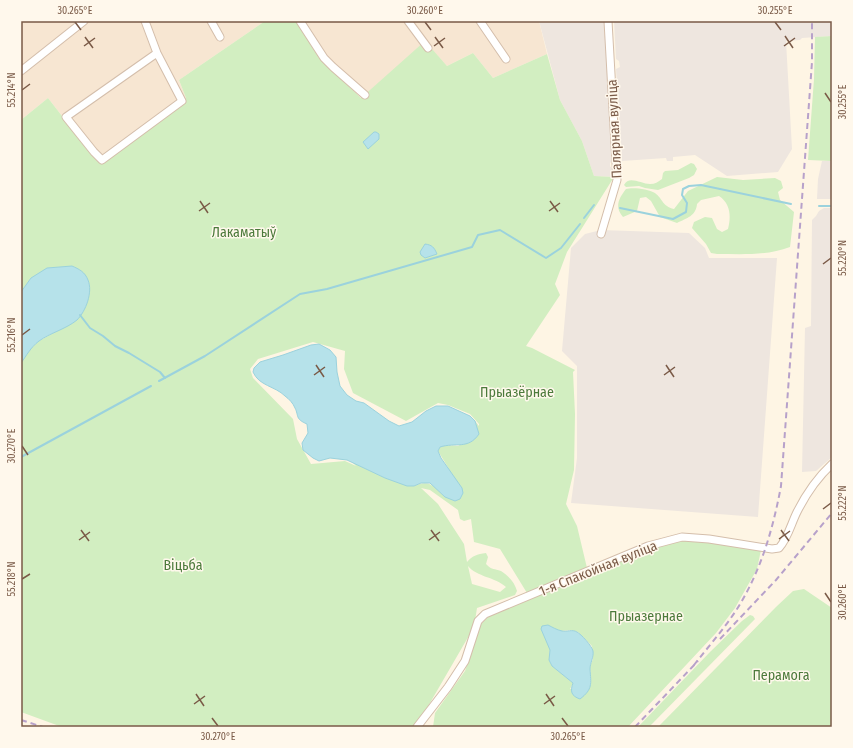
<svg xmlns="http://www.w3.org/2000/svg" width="853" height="748" viewBox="0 0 853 748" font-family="'Fira Sans Condensed',sans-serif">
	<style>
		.residential { fill: #f7e6d2 }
		.industrial { fill: #eee6df }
		.green { fill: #d2eec1; fill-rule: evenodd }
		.water { fill: #b6e2ea; stroke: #9bd2dd }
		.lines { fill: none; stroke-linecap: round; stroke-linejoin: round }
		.stream { stroke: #9bd2dd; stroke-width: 2 }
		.minor-casing { stroke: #d4beab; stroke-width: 9 }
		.minor { stroke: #fff; stroke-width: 7 }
		.rail { stroke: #b7a1ca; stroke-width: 2; stroke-dasharray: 6 4; stroke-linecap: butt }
		.ticks { fill: none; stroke: #7a5a47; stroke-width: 1.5 }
		.labels { text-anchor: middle; stroke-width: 3; stroke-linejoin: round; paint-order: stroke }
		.street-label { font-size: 14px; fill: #7a5a47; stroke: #fff8ec }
		.park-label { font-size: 14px; fill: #4c7a3b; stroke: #fff8ec }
		.neatline { fill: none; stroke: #7a5a47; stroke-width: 1.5 }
		.ticks-label { font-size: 10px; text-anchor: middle; fill: #7a5a47 }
	</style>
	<rect width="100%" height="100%" fill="#fef5e4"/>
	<!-- residential -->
	<g class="residential">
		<path d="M21,21H265L179,80L186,98L106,160L97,161L48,98L21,120Z"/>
		<path d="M296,21H539L547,54L493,78L473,53L447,66L425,42L362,98L321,60Z"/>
	</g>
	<!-- industrial -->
	<g class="industrial">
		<path d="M539,21H604L613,160L610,163V166L613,170L614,177L594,176L582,141L560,100Z"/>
		<path d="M614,21H832V36L802,38L800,40L786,41L792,149L778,172L727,176L695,155L673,157V161H667L666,158L622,161L616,69L620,67L619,61L616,59Z"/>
		<path d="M822,161H832V199H817L818,179Z"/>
		<path d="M824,208H832V457L816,471L802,472L805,328L811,326L812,220L816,216L819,211Z"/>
		<path d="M601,230L689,233L705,248L709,258H777L758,517L571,503L577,458V366L562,351L571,248L585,234Z"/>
	</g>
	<!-- green -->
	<g class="green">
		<path d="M265,21H296L321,60L361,98L425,41L447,66L473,53L493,78L547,54L560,100L582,141L594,176L614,177L567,252L555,284L560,295L526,346L532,348L575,370L573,372L575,414L574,470L566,504L577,526L587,568L527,593L500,549L474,542L471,519L464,521L460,519L458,510L430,490L421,488L438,504L464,544L467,562C472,556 477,554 486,553L488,557L486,564C493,571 494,568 501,571C509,576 515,583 517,591L515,595L477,608L474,627L416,727H62L21,712V363L28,351L39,341L76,320L31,278L21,292V120L48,98L97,161L106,160L186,98L179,80ZM313,342L345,351L344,369L353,393L406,421L438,403L448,405L470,414L479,424V426L475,421L478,434L458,446L446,445L440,447L438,451L449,469L445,497C434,487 430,479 414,486L385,478L352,462L356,466L345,461L311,464L297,439L293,419L253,378L250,369L258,359ZM468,566C477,577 495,577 506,587L500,592L472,584Z"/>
		<path d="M832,36V161L808,160L814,79L815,37Z"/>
		<path d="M691,163L694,164L697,169L694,175L689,178L658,190L645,188L639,186L626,187L624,185C629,175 641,184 650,184C655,184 658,182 662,179L663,173L665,171L678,170Z"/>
		<path d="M717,177L743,180L775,178L781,181L783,188L778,192L780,200L794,212L790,247C767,256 741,254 717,254L711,253L706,244L692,228L694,222L705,217L712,218L717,229L722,232L728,229C731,217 731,204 719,196L701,200L697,204C696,216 687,218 677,223L660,217L651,201L646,197L640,198L637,211L623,217C614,207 619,198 626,189C633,187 648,189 655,193C663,199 662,206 674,209L688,191Z"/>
		<path d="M706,540L761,550L757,569L735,608L716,633L628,727H433L435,713L465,671L481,624L488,617L497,612L642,552L676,541ZM558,630L561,631L570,630L578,632L592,646L593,659L590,666L591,685L570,689L573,683L552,666L549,660L550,650Z"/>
		<path d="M804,589L832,608V727H658L776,607L793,591Z"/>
		<path d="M750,615L753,616L755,619L649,727H638L710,652L742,621Z"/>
	</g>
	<!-- water -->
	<g class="water">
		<path d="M374,132H376L379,134V139L368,149L363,142Z"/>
		<path d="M425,244C432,245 434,247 437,254L425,258L421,255L420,252Z"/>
		<path d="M72,266C79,269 85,272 88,280C93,292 86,311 77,320C66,329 50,333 39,341C30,348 27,355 21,363V292L31,278L47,268Z"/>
		<path d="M319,344L330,350L336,357L337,372L340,386L347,395L356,401L364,403L389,421L399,426L412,422L426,411L436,406H448L470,416L475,421L479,434C468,450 456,442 440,447L438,451L441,458L462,488L463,493L460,499L455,501L445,497L430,483H421L414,486H407L385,478L347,460L330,458L319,461L313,458L303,450L302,443L308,433L307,424C295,419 299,416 295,408C293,403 289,399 285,396C275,386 259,386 253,372L254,368L260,362L283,355L311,345Z"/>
		<path d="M548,625C552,627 557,630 562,631C567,632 572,629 577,632C581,634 592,646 593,651C594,657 590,663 590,669C591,684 593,689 580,699C571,696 570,691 573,683L552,666L549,660L550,650L541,629L542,626Z"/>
	</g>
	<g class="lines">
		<!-- stream -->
		<g class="stream">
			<path d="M819,206H832"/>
			<path d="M620,208L673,219L686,212L687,203L682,195L683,189L689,186L701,185L791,204"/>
			<path d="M584,218L594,205"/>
			<path d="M80,315L90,328L103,336L115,346L129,353L160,372L165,378"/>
			<path d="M159,381L205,356L300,294L327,289L472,247L478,235L500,230L546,258L561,248L580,224"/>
			<path d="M21,457L151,386"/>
		</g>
		<!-- minor casing -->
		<g class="minor-casing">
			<g id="minor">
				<path d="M145,21L157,53L182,101L102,160L94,152L66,117L157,53"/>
				<path d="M211,21L220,37"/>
				<path d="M300,21L324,58L333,67L365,95"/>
				<path d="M408,21L428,48"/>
				<path d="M480,21L506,59"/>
				<path d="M21,71L84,21"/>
				<path d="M601,234L617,180L608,21"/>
				<path d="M417,727L448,687L465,661L478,621L485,614L648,546L682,537L709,539L772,549L779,548C788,538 791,524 797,512C806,494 818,477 832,464"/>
			</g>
		</g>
		<!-- minor -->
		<use href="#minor" class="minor"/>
		<!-- rail -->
		<g class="rail">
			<path d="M720,639L776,580L832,513"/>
			<path d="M694,665C708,647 724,629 737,609C761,571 773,529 781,486L812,62V21"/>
			<path d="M21,720L43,727"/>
			<path d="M635,727L698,661"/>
		</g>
	</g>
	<!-- ticks -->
	<path class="ticks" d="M75,22L81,30M425,22L431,30M775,22L781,30M785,36L793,48M85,37L93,48M435,37L443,48M84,46L95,38M434,46L445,38M784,46L795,38M22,90L30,84M825,93L831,102M200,201L208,213M550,201L558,212M199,211L210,203M549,211L560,203M823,264L831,258M22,335L30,329M316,365L324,377M666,365L674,377M314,375L325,367M664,375L675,367M22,446L28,455M823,509L831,503M81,530L89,541M431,530L439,541M781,530L789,541M779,539L790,531M79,540L90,532M429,540L440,532M22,579L30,574M825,593L831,602M196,694L204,706M546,694L554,706M194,704L205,696M544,704L555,696M212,718L218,726M562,718L568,726"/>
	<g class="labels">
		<!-- street labels -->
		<g class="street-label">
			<text transform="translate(614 129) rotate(-93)" y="5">Палярная вуліца</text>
			<text transform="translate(598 568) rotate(-22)" y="5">1-я Спакойная вуліца</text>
		</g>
		<!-- park labels -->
		<g class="park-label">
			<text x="244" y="237">Лакаматыў</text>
			<text x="517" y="397">Прыазёрнае</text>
			<text x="183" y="570">Віцьба</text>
			<text x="646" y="621">Прыазернае</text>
			<text x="781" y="680">Перамога</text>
		</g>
	</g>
	<!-- border -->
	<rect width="853" height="748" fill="none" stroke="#fff8ec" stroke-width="44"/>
	<rect x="22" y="22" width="809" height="704" class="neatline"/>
	<g class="ticks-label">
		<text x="75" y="14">30.265°E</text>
		<text x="425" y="14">30.260°E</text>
		<text x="775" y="14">30.255°E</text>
		<text transform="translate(11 90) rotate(-90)" y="4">55.214°N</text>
		<text transform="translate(842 102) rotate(-90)" y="4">30.255°E</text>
		<text transform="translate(842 258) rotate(-90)" y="4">55.220°N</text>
		<text transform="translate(11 335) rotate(-90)" y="4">55.216°N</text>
		<text transform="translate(11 446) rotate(-90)" y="4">30.270°E</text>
		<text transform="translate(842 503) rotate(-90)" y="4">55.222°N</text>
		<text transform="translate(11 579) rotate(-90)" y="4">55.218°N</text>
		<text transform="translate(842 602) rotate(-90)" y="4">30.260°E</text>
		<text x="218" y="740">30.270°E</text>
		<text x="568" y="740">30.265°E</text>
	</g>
</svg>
